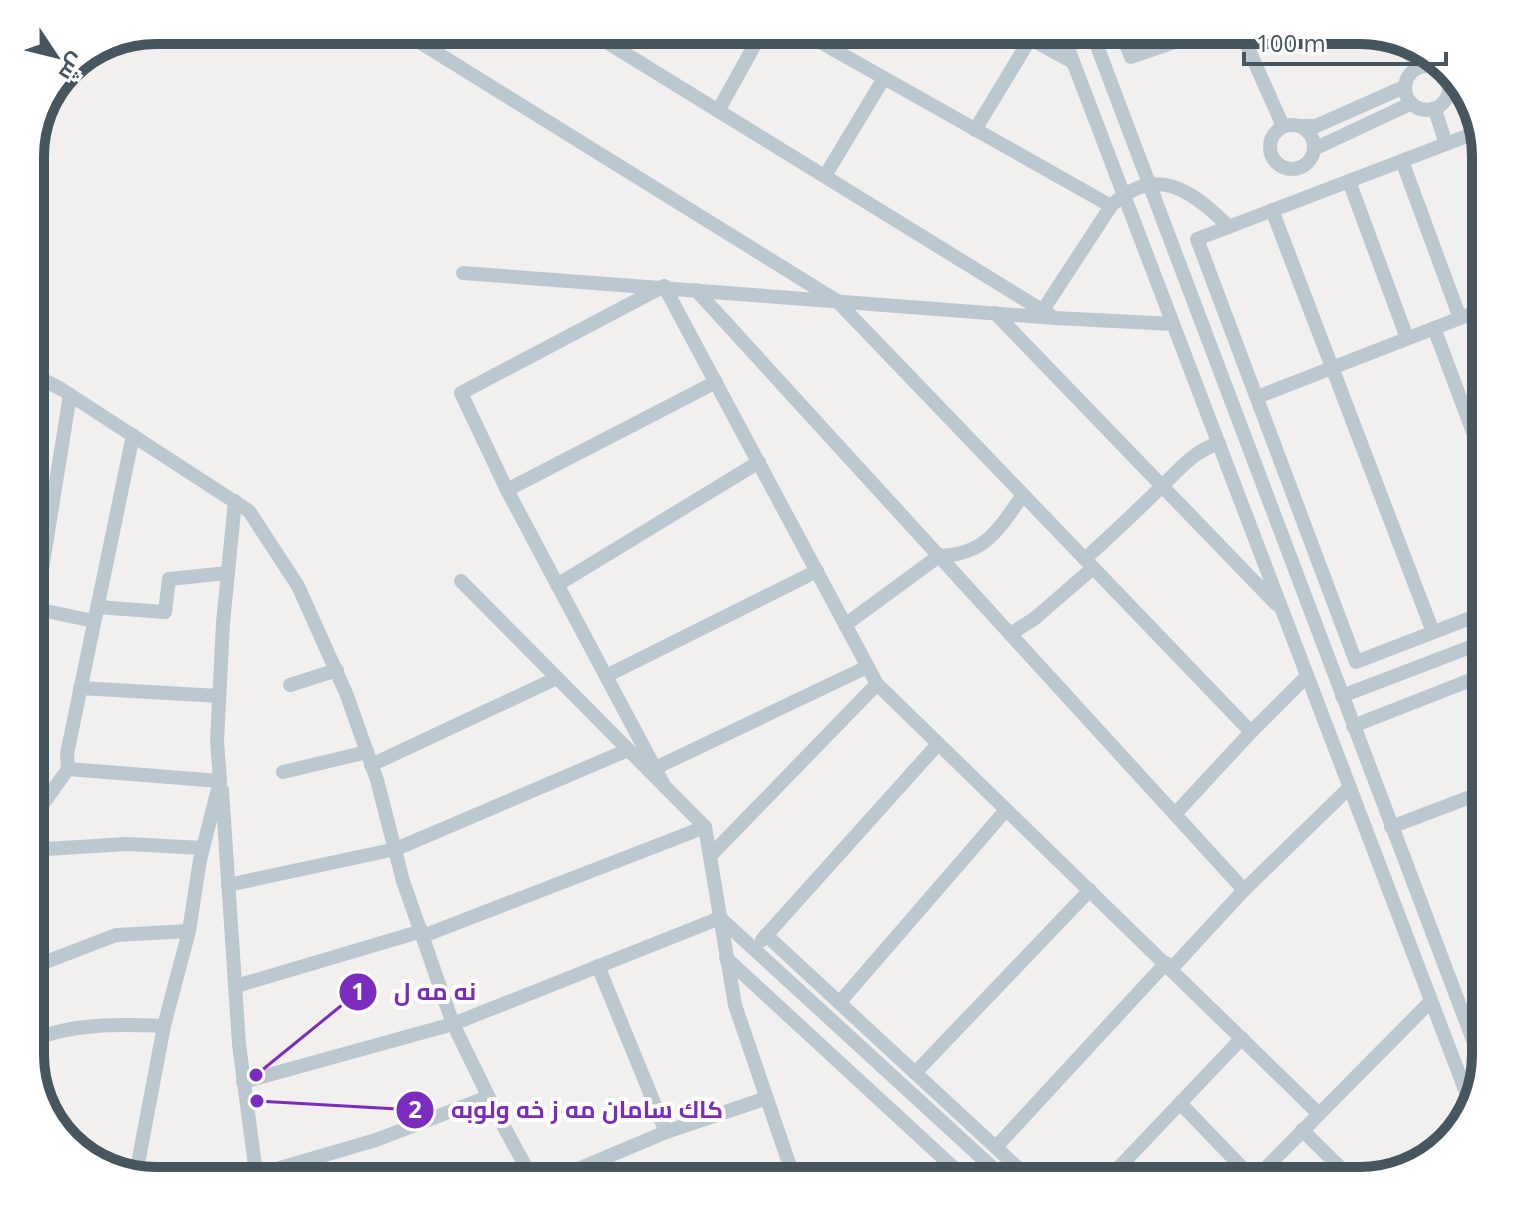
<svg xmlns="http://www.w3.org/2000/svg" width="1516" height="1211" viewBox="0 0 1516 1211" font-family="'Open Sans',Cairo,sans-serif">
	<style>
		.lines { fill: none; stroke-linecap: round; stroke-linejoin: round }
		.minor { stroke: #bcc8cf; stroke-width: 14 }
		.rim { fill: none; stroke: #46555e; stroke-width: 10 }
		.leader { fill: none; stroke: #7b2cbf; stroke-width: 3 }
		.callout-dot { fill: #7b2cbf; stroke: #fff; stroke-width: 3 }
		.mark-label { font-size: 24px; text-anchor: middle; font-weight: bold; fill: #fff }
		.callout-label { font-size: 24px; text-anchor: middle; font-weight: bold; fill: #7b2cbf; stroke: #fff; stroke-width: 8; stroke-linejoin: round; paint-order: stroke }
	</style>
	<rect width="100%" height="100%" fill="#f2efef"/>
	<g class="lines">
		<!-- minor -->
		<g class="minor">
			<path d="M412,30L405,33L837,301L1251,732"/>
			<path d="M587,30L1053,317"/>
			<path d="M799,30L1111,206"/>
			<path d="M1014,30L1073,62"/>
			<path d="M1061,30L1469,1100"/>
			<path d="M1091,30L1482,1064"/>
			<path d="M1120,30L1131,57L1210,30"/>
			<path d="M1240,30L1283,126"/>
			<path d="M1404,47L1420,67"/>
			<path d="M834,50L845,30"/>
			<circle cx="1427" cy="88" r="22"/>
			<path d="M1435,110L1446,144"/>
			<path d="M718,111L763,30"/>
			<circle cx="1292" cy="147" r="22"/>
			<path d="M1301,126H1316L1404,87"/>
			<path d="M975,130L1030,39"/>
			<path d="M1480,131L1197,239L1356,662L1486,612"/>
			<path d="M1477,132L1486,158"/>
			<path d="M1314,149L1410,104"/>
			<path d="M1402,161L1460,318"/>
			<path d="M825,176L884,78"/>
			<path d="M1349,181L1407,338"/>
			<path d="M1272,210L1433,632"/>
			<path d="M463,273L1055,318L1173,324"/>
			<path d="M696,290L1244,890"/>
			<path d="M1043,310L1111,206C1156,163 1193,191 1229,227"/>
			<path d="M995,313L1276,604"/>
			<path d="M1434,328L1486,467"/>
			<path d="M30,373L61,389L249,511L298,586L346,693L377,780L403,881L453,1024L497,1114L527,1169L537,1181"/>
			<path d="M1257,397L1486,308"/>
			<path d="M507,490L716,382"/>
			<path d="M1085,559C1110,536 1135,513 1159,489C1179,470 1192,452 1219,443"/>
			<path d="M461,581L705,827L735,1005L795,1181"/>
			<path d="M557,585L759,462"/>
			<path d="M97,607L165,612L169,579L228,573"/>
			<path d="M36,609L94,621"/>
			<path d="M845,625L939,556C985,555 998,530 1023,495"/>
			<path d="M1010,634L1034,619L1093,568"/>
			<path d="M30,644L70,395"/>
			<path d="M606,676L817,571"/>
			<path d="M290,685L337,670"/>
			<path d="M80,688L219,696"/>
			<path d="M1342,696L1486,641"/>
			<path d="M1353,726L1486,674"/>
			<path d="M371,765L557,678"/>
			<path d="M68,769L220,781"/>
			<path d="M649,771L867,667"/>
			<path d="M283,772L367,752"/>
			<path d="M665,787L507,490L461,393L664,286L877,684L1318,1113"/>
			<path d="M222,790L239,1044L257,1181"/>
			<path d="M1175,814L1251,732L1307,676"/>
			<path d="M30,822L68,769L67,754L133,435"/>
			<path d="M1391,827L1486,791"/>
			<path d="M30,850L127,844L203,848"/>
			<path d="M710,856L877,684"/>
			<path d="M228,885L396,849L628,750"/>
			<path d="M30,935L42,963"/>
			<path d="M766,935L1032,1181"/>
			<path d="M423,936L705,827"/>
			<path d="M762,940L938,744"/>
			<path d="M726,958L968,1181"/>
			<path d="M598,966L666,1132"/>
			<path d="M30,968L116,935L189,931"/>
			<path d="M1172,968L1244,890L1350,787"/>
			<path d="M236,986L422,931"/>
			<path d="M839,1003L1006,810"/>
			<path d="M34,1039L39,1081"/>
			<path d="M30,1041C71,1023 120,1024 164,1026"/>
			<path d="M915,1073L1090,890"/>
			<path d="M243,1082L453,1024L720,918L1007,1181"/>
			<path d="M1180,1103L1254,1180"/>
			<path d="M1302,1130L1354,1181"/>
			<path d="M996,1147L1166,963"/>
			<path d="M1431,1156L1459,1126"/>
			<path d="M136,1174L164,1026L189,931L200,860L220,781L217,741L223,623L235,501"/>
			<path d="M256,1175L376,1140L488,1097"/>
			<path d="M507,1181L527,1169"/>
			<path d="M550,1181L666,1132L767,1098"/>
			<path d="M1106,1181L1242,1038"/>
			<path d="M1253,1181L1431,1001"/>
		</g>
	</g>
	<!-- crop -->
	<path d="M0 0H1516V1211H0ZM156 44H1360A112 112 0 0 1 1472 156V1055A112 112 0 0 1 1360 1167H156A112 112 0 0 1 44 1055V156A112 112 0 0 1 156 44Z" fill="#fff" fill-rule="evenodd"/>
	<path class="rim" d="M156 44H1360A112 112 0 0 1 1472 156V1055A112 112 0 0 1 1360 1167H156A112 112 0 0 1 44 1055V156A112 112 0 0 1 156 44Z"/>
	<!-- callouts -->
	<path class="leader" d="M256 1075L358 992M257 1101L415 1110"/>
	<g class="callout-dot">
		<circle cx="256" cy="1075" r="8"/>
		<circle cx="257" cy="1101" r="8"/>
		<circle cx="358" cy="992" r="20"/>
		<circle cx="415" cy="1110" r="20"/>
	</g>
	<g class="mark-label">
		<text x="358" y="1000">1</text>
		<text x="415" y="1118">2</text>
	</g>
	<g class="callout-label">
		<text x="435" y="1000">نه مه ل</text>
		<text x="587" y="1118">كاك سامان مه ز خه ولوبه</text>
	</g>
	<!-- north arrow -->
	<g transform="translate(56 56) rotate(125)" stroke="#ffffff" stroke-width="6" paint-order="stroke">
	<path d="M0-6L14 30L0 20L-14 30Z" fill="#46555e"/>
	<text y="-12" font-size="22" font-weight="bold" text-anchor="middle" fill="#46555e">ش</text>
	</g>
	<!-- scale -->
	<path d="M1244 52v12h202v-12" fill="none" stroke="#46555e" stroke-width="4"/>
	<text x="1256" y="52" font-size="24" fill="#46555e" stroke="#ffffff" stroke-width="6" paint-order="stroke">100 m</text>
</svg>
